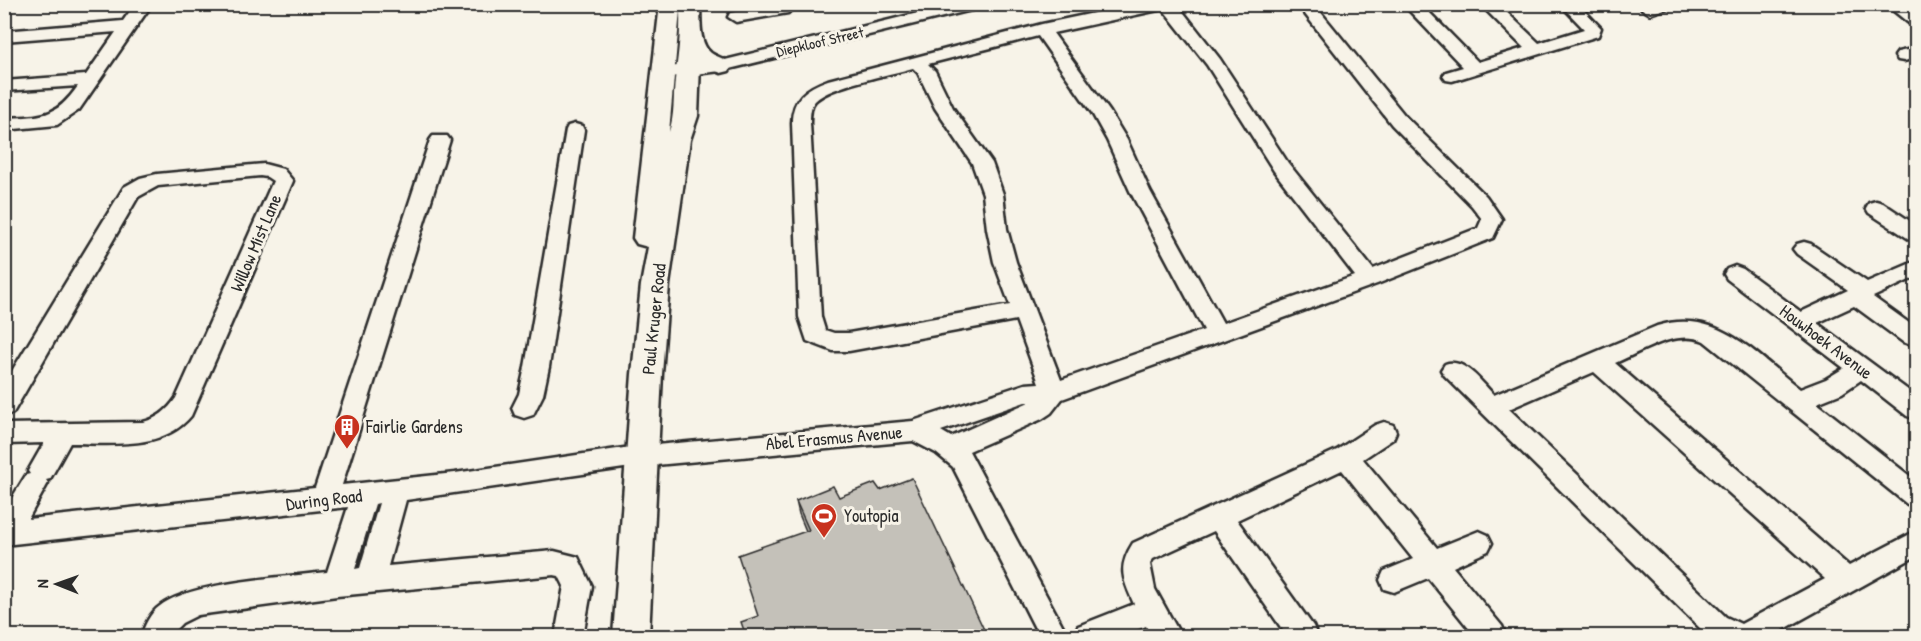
<svg xmlns="http://www.w3.org/2000/svg" width="1921" height="641" viewBox="0 0 1921 641" font-family="'Patrick Hand',sans-serif">
	<style>
		.lines { fill: none; stroke-linecap: round; stroke-linejoin: round }
		.minor-casing { stroke: #2b2b2b; stroke-width: 5 }
		.tertiary-casing { stroke: #2b2b2b; stroke-width: 5 }
		.minor { fill: #f7f3e8; fill-rule: evenodd }
		.tertiary { fill: #f7f3e8; fill-rule: evenodd }
		.wall { fill: #a9a69f; stroke: #2b2b2b; stroke-width: 1.5 }
		.building { fill: #c4c1b9; stroke: #2b2b2b; stroke-width: 1.5 }
		.labels { text-anchor: middle; stroke-width: 6; stroke-linejoin: round; paint-order: stroke }
		.far-street-label { font-size: 15px; fill: #2b2b2b; stroke: #f7f3e8 }
		.street-label { font-size: 18px; fill: #2b2b2b; stroke: #f7f3e8 }
		.poi-label { font-size: 18px; fill: #2b2b2b; stroke: #f7f3e8; text-anchor: start }
	</style>
	<rect width="100%" height="100%" fill="#f7f3e8"/>
	<filter id="ink" filterUnits="userSpaceOnUse"><feTurbulence type="fractalNoise" baseFrequency=".0167" numOctaves="2"/><feDisplacementMap in="SourceGraphic" scale="12" xChannelSelector="R" yChannelSelector="G"/><feConvolveMatrix kernelMatrix="1 2 1 2 8 2 1 2 1" color-interpolation-filters="sRGB"/></filter>
	<g filter="url(#ink)">
		<g class="lines">
			<!-- minor casing -->
			<g class="minor-casing">
				<g id="minor">
					<path d="M135,4H152L79,110L57,125L4,130V118C41,116 55,119 78,86L4,91V81L86,75L116,32L4,41V31L123,21Z"/>
					<path d="M777,4H796L788,13L782,14L736,22L728,17L730,13Z"/>
					<path d="M955,4H986L984,7L721,71L669,77L663,76L660,72L663,68L669,67L721,61Z"/>
					<path d="M1137,4H1177L1220,59L1288,163L1373,269L1478,228L1482,219L1472,206L1392,125L1297,4H1314L1406,117L1486,196L1502,219L1493,238L1377,284L1062,399L1051,413L1042,419L969,451L1068,636H1039L953,467L936,453L913,441L624,468L406,500L388,566L554,551L578,557L592,586L583,636H555L564,586L559,576L554,575L337,596L198,615L182,623L169,636H141C145,625 150,613 160,606C191,582 286,577 327,572L348,507L4,545V511L26,475L30,474L28,471L44,443L4,444V424L143,422C157,419 168,410 176,398L273,181L267,177L260,176L158,186L138,197L13,413L4,415V384L124,187L140,178L157,174L264,164L283,169L293,181L191,416C162,451 110,443 70,443L50,479L46,480L48,483L28,519L315,488L430,140L433,136H447L450,140L342,485L455,473L624,448L913,421L1025,384L1039,383L1016,320L849,351H833L807,341L799,317L792,123C792,98 806,88 828,80L1042,24ZM1163,9L1207,65L1274,171L1355,276L1223,323L1150,191L1127,140L1110,112L1053,33ZM1038,36L1092,113L1107,140L1130,191L1204,330L1061,380L1016,262L1007,229L1003,194L992,163L953,108L935,71L928,64ZM913,68L918,73L935,108L972,163L983,194L987,229L994,262L1010,305L849,333H834L825,330L821,317L810,123C810,116 810,106 815,101C831,85 890,75 913,68ZM1025,402H1029L951,437L941,431ZM379,503L360,568L355,569L375,504Z"/>
					<path d="M1403,4H1421L1478,62L1524,48L1480,4H1498L1539,43L1584,29L1560,4H1578L1601,28L1598,36L1452,81L1446,80L1443,76L1446,72L1463,67Z"/>
					<path d="M1647,4H1673L1671,7L1650,14L1642,9Z"/>
					<path d="M1885,4H1905L1916,13V25L1910,24Z"/>
					<path d="M1916,48V58L1904,61L1898,60L1895,56L1898,52Z"/>
					<path d="M575,124L582,126L584,130L549,367L543,395L533,415L524,418L515,415L512,408L519,394L525,367L566,130L568,126Z"/>
					<path d="M1876,201L1883,203L1916,225V241L1909,239L1869,213L1866,208L1869,203Z"/>
					<path d="M1804,242L1811,244L1867,282L1916,261V277L1873,297L1916,328V343L1911,345L1903,342L1854,306L1817,323L1916,396V419L1907,416L1861,380L1842,393L1817,403L1916,481V507L1907,504L1704,341C1675,329 1642,352 1615,363L1849,566L1916,531V556L1772,636H1708L1445,376L1441,370L1445,364C1464,357 1481,382 1494,395L1657,326C1717,307 1756,355 1800,389L1826,379L1844,368L1727,279L1724,274L1727,269L1735,266L1743,269L1801,312L1848,290L1797,254L1793,249L1797,244ZM1594,372L1825,579L1741,624L1726,617L1509,409Z"/>
					<path d="M1384,422L1393,425L1396,432L1393,439L1363,459L1437,548L1479,531L1488,535L1492,543L1488,551L1453,567L1502,626L1506,636H1475L1428,578L1394,592L1384,589L1380,580L1384,571L1413,559L1342,470L1237,520L1313,626L1317,636H1287L1214,531L1153,559L1150,564L1155,589L1181,636H1151L1146,626L1121,636H1074L1078,626L1134,604C1123,579 1117,568 1133,543L1337,450L1375,425Z"/>
				</g>
			</g>
			<!-- tertiary casing -->
			<g class="tertiary-casing">
				<path id="tertiary" d="M660,4H700C701,20 698,42 711,53C718,58 727,58 732,66L729,71L721,73L700,64L698,116L690,140L669,285L662,374L649,636H613L632,374L641,285L648,247L637,244L633,238ZM680,10C681,36 678,55 675,80C673,99 675,114 669,132Z"/>
			</g>
			<!-- minor -->
			<use href="#minor" class="minor"/>
			<!-- tertiary -->
			<use href="#tertiary" class="tertiary"/>
		</g>
		<!-- wall -->
		<path class="wall" d="M839,497L758,617L806,531L799,514L796,501Z"/>
		<!-- building -->
		<path class="building" d="M912,478L987,636H746L741,622L758,616L738,555L809,530L796,501L833,486L839,497L875,483L880,490Z"/>
	</g>
	<!-- icons -->
	<defs>
		<g id="building-pin" transform="scale(1.35)"><path d="M0 17L-7.5 6A9.5 9.5 0 1 1 7.5 6Z" fill="#c8321e" stroke="#f7f3e8"/><path d="M-4-6H4V6H1V3H-1V6H-4ZM-2.5-4.3h1.7v1.8h-1.7ZM.8-4.3h1.7v1.8H.8ZM-2.5-1h1.7V.8h-1.7ZM.8-1h1.7V.8H.8Z" fill="#fff"/></g>
		<g id="stadium-pin" transform="scale(1.35)"><path d="M0 17L-7.5 6A9.5 9.5 0 1 1 7.5 6Z" fill="#c8321e" stroke="#f7f3e8"/><path d="M0-5a6.5 5 0 1 0 0 10a6.5 5 0 1 0 0-10ZM-3.5-1.8h7v3.6h-7Z" fill="#fff"/></g>
	</defs>
	<g fill-rule="evenodd">
		<use href="#building-pin" x="347" y="427"/>
		<use href="#stadium-pin" x="824" y="516"/>
	</g>
	<g class="labels">
		<!-- far-street labels -->
		<g class="far-street-label">
			<text transform="translate(820 42) rotate(-13)" y="5">Diepkloof Street</text>
		</g>
		<!-- street labels -->
		<g class="street-label">
			<text transform="translate(256 243) rotate(-67)" y="6">Willow Mist Lane</text>
			<text transform="translate(654 319) rotate(-84)" y="6">Paul Kruger Road</text>
			<text transform="translate(1826 342) rotate(37)" y="6">Houwhoek Avenue</text>
			<text transform="translate(834 438) rotate(-5)" y="6">Abel Erasmus Avenue</text>
			<text transform="translate(324 500) rotate(-7)" y="6">During Road</text>
		</g>
		<!-- poi labels -->
		<g class="poi-label">
			<text x="366" y="433">Fairlie Gardens</text>
			<text x="844" y="522">Youtopia</text>
		</g>
	</g>
	<!-- margin -->
	<rect width="1921" height="641" fill="none" stroke="#f7f3e8" stroke-width="24"/>
	<rect x="12" y="12" width="1897" height="617" fill="none" stroke="#2b2b2b" stroke-width="2" filter="url(#ink)"/>
	<!-- north arrow -->
	<g transform="translate(57 584) rotate(271)" stroke="#f7f3e8" stroke-width="4.5" paint-order="stroke">
	<path d="M0-4.5L10 22L0 15L-10 22Z" fill="#2b2b2b"/>
	<text y="-9" font-size="16" font-weight="bold" text-anchor="middle" fill="#2b2b2b">N</text>
	</g>
</svg>
